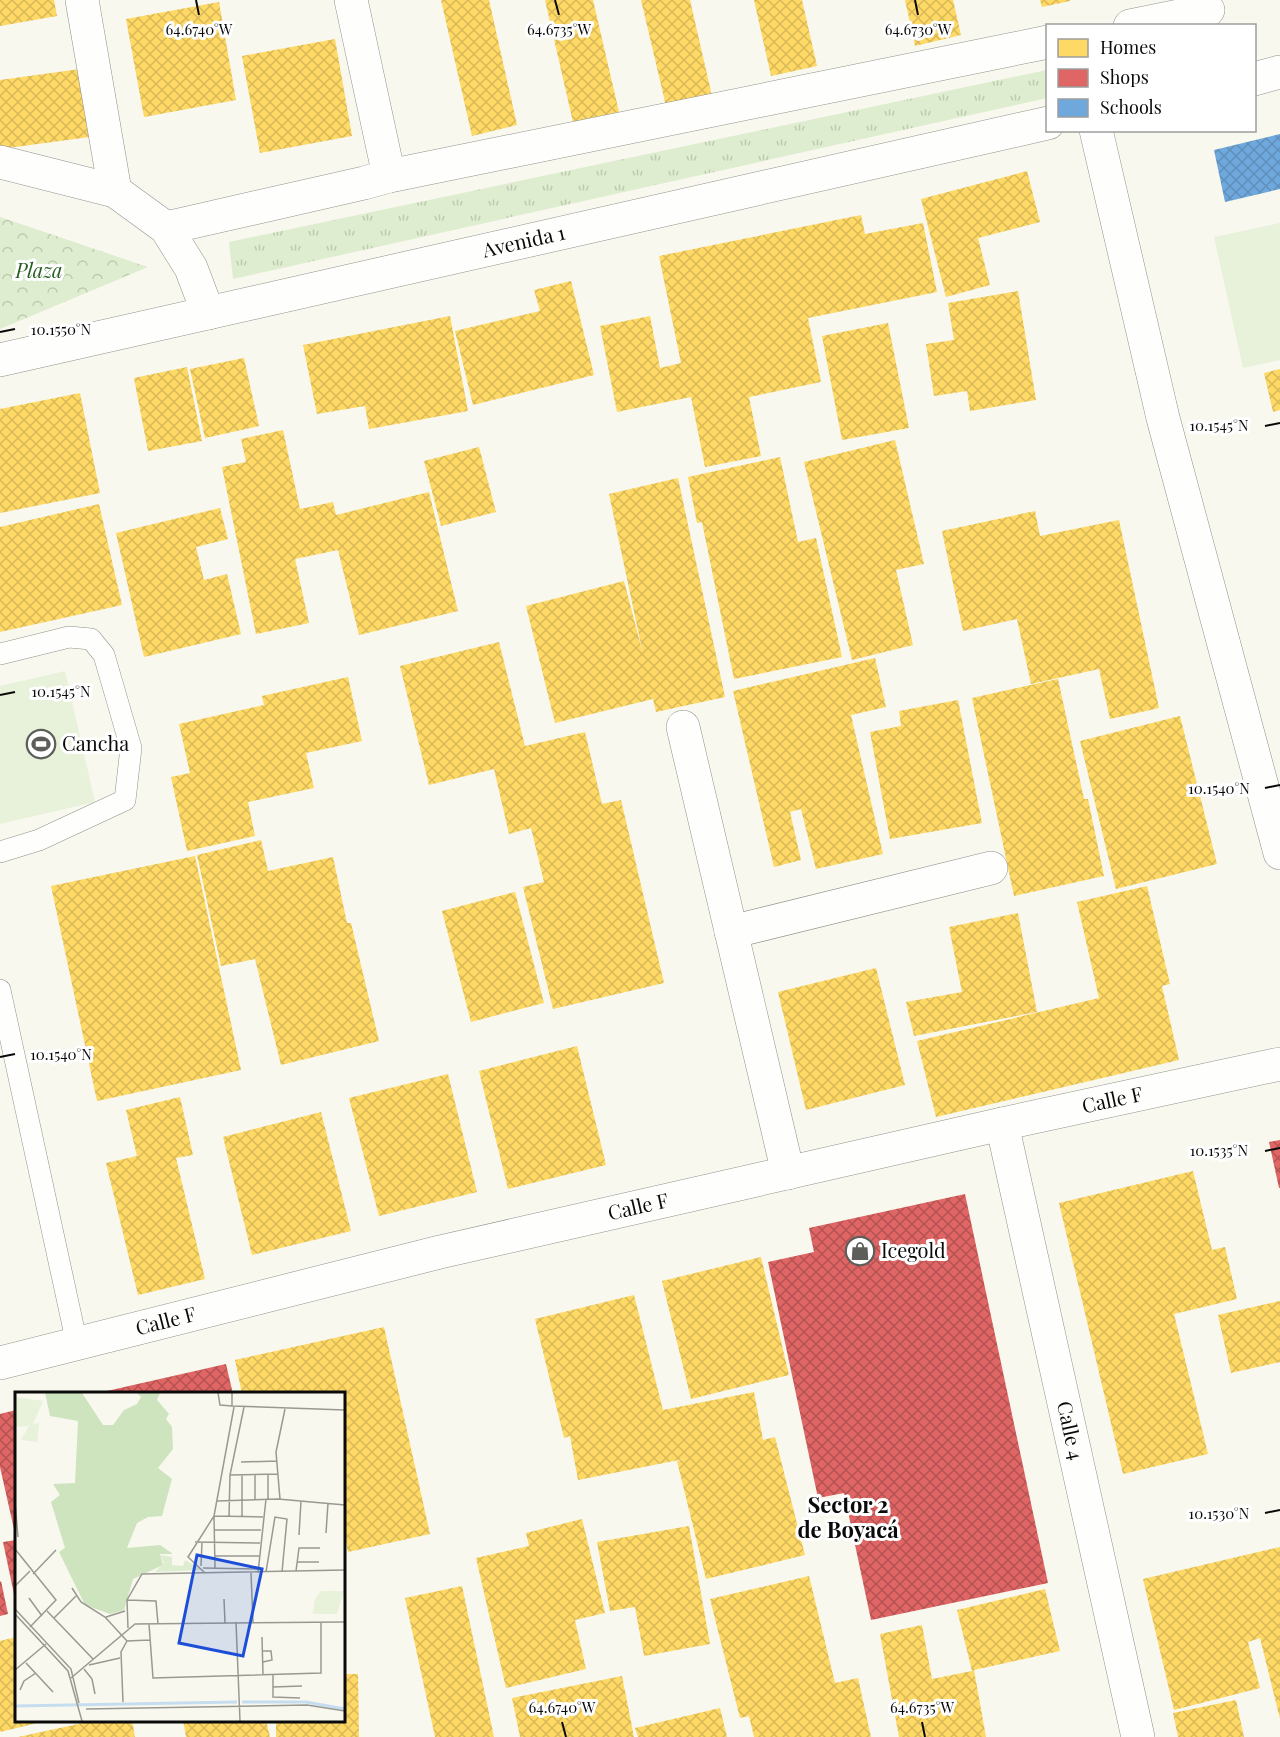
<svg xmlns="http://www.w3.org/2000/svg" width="1280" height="1737" viewBox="0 0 1280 1737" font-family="'Playfair Display',serif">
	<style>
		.grass { fill: url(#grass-tufts) }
		.park { fill: url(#park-crowns) }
		.pitch { fill: #e8f1d9 }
		.homes { fill: url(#homes-cross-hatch) }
		.shops { fill: url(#shops-cross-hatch) }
		.schools { fill: url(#schools-cross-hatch) }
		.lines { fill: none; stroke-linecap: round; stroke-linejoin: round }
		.service-casing { stroke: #91918d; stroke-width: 22 }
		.minor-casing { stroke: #91918d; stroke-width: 34 }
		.service { stroke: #fefefc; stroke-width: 21 }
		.minor { stroke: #fefefc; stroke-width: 33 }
		.ticks { fill: none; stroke: #0a0a0a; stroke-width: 2 }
		.labels { text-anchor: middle; stroke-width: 6; stroke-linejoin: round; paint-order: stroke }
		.street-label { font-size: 20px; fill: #0a0a0a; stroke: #fff }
		.park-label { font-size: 20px; font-style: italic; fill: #265c20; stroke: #fff }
		.poi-label { font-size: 20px; fill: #0a0a0a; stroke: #fff; text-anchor: start }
		.quarter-label { font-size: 22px; font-weight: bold; fill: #0a0a0a; stroke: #fff }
		.inset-river { fill: none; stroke: #c6ddf0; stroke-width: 3 }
		.inset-road { fill: none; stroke: #999993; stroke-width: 1.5 }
		.view { fill: #1d4ed8; fill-opacity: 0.15; stroke: #1d4ed8; stroke-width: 3 }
		.inset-edge { fill: none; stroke: #0a0a0a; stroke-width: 3 }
		.ticks-label { font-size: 15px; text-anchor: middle; fill: #0a0a0a; stroke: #fff; stroke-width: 6; stroke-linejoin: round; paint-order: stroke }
	</style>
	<defs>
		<pattern id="grass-tufts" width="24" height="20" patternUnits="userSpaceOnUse" patternTransform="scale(1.5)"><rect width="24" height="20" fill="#deedcf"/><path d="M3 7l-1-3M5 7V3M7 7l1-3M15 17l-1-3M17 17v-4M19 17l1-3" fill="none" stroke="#bdcab0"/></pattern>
		<pattern id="park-crowns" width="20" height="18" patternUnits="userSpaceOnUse" patternTransform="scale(1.5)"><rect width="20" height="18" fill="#deedcf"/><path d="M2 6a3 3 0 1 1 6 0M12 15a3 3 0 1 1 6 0" fill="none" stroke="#bdcab0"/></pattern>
		<pattern id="homes-cross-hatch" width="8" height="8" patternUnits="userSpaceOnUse" patternTransform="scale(1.5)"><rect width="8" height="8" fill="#ffd966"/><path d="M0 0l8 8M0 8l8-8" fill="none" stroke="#d9b957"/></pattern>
		<pattern id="shops-cross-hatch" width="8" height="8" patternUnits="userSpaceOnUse" patternTransform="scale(1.5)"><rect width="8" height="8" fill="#e06666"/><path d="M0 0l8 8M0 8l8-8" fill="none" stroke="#b45252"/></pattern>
		<pattern id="schools-cross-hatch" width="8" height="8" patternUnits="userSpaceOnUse" patternTransform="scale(1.5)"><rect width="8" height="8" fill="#6fa8dc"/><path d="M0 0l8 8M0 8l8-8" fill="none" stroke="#5f8fbb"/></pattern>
	</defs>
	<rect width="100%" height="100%" fill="#f8f8ee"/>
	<!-- grass -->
	<path class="grass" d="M1047,70V98L233,279L229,242Z"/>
	<!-- park -->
	<path class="park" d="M0,217L148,267L0,329Z"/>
	<!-- pitch -->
	<g class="pitch">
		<path d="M1280,223V360L1243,368L1214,237Z"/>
		<path d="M65,671L95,802L0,824V686Z"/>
	</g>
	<!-- homes -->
	<g class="homes">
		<path d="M0,0H54L57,16L0,26Z"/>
		<path d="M441,0H489L517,125L472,136Z"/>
		<path d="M545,0H593L619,112L573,122Z"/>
		<path d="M641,0H690L712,96L666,106Z"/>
		<path d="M754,0H802L817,66L771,76Z"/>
		<path d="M905,0H953L961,35L915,46Z"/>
		<path d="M1040,0H1070V1L1042,7Z"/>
		<path d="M219,2L236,100L144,117L126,19Z"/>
		<path d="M335,39L352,136L260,153L242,56Z"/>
		<path d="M80,69L90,137L0,149V80Z"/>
		<path d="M1027,171L1040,222L978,238L990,285L946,297L921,199Z"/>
		<path d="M861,215L865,234L923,223L937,292L808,318L821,382L749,397L761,456L705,467L691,397L617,412L600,326L650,316L660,368L681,363L659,256Z"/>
		<path d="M571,281L594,375L473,405L455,331L540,311L534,290Z"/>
		<path d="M1018,291L1036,400L970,411L967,391L934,396L926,344L954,340L948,303Z"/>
		<path d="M450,316L468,411L369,429L365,406L317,414L303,345Z"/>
		<path d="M888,323L909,428L842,440L822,336Z"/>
		<path d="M244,358L259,426L205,438L190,369Z"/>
		<path d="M187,367L202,441L148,451L134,378Z"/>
		<path d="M1280,369V410L1273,412L1264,373Z"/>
		<path d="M80,393L100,493L0,513V409Z"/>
		<path d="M283,430L300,509L333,502L336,515L429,492L458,611L359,635L338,550L295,559L309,623L256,634L222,467L246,462L241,439Z"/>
		<path d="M895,440L924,564L896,570L913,645L852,660L804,462Z"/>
		<path d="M479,447L496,512L441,526L424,461Z"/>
		<path d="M780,457L798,542L816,538L842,657L734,679L702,522L697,523L688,477Z"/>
		<path d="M678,478L725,697L656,712L653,699L555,723L526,606L624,581L643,654L609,494Z"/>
		<path d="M99,504L122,605L0,632V527Z"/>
		<path d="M220,508L228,539L196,547L204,580L227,574L241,634L144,657L116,533Z"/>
		<path d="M1035,511L1040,536L1119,520L1159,708L1110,719L1099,669L1031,684L1017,619L963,631L942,531Z"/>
		<path d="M499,642L525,746L585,732L602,804L621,800L664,983L553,1009L523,887L544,882L531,828L509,834L494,769L429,785L400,666Z"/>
		<path d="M875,658L886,707L851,715L883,854L816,869L801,809L790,812L801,860L774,867L733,691Z"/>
		<path d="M348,677L362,741L306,753L314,788L248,802L255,836L187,851L171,777L190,773L179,724L264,705L262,696Z"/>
		<path d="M1058,679L1084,799H1088L1104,876L1014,896L972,698Z"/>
		<path d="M958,700L982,823L890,839L870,732L901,726L899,711Z"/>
		<path d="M1180,716L1217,864L1116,889L1080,741Z"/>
		<path d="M261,840L268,871L333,857L347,923H351L379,1041L281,1065L255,959L221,966L197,855Z"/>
		<path d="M195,856L241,1070L97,1101L51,886Z"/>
		<path d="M1147,886L1170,984L1162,986L1179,1060L936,1117L917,1041L1099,998L1077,902Z"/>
		<path d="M515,892L544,1003L471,1022L442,911Z"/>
		<path d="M1018,913L1037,1012L914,1036L906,1002L962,992L949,927Z"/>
		<path d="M876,968L905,1085L806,1110L778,992Z"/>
		<path d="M577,1046L606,1165L508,1189L479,1071Z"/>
		<path d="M448,1074L477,1192L379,1216L349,1098Z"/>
		<path d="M180,1097L193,1155L176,1158L205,1279L138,1295L106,1163L137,1156L126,1110Z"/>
		<path d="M321,1112L351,1231L252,1255L223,1137Z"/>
		<path d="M1193,1171L1212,1250L1225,1247L1237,1299L1174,1314L1208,1454L1123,1474L1059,1203Z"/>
		<path d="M761,1257L789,1375L691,1399L662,1281Z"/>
		<path d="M634,1295L663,1410L754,1392L763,1440L775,1437L805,1555L706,1579L677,1461L684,1459L578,1480L570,1436L564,1438L535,1319Z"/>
		<path d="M1280,1301V1362L1231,1373L1218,1315Z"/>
		<path d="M384,1327L430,1534L348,1552L344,1531V1394H242L235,1360Z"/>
		<path d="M582,1519L605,1613L575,1620L586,1669L506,1688L476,1558L529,1546L526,1533Z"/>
		<path d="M689,1526L710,1644L644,1656L635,1607L610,1611L597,1542Z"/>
		<path d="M1280,1547V1719L1260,1638L1248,1642L1260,1688L1174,1710L1143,1579Z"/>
		<path d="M809,1576L835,1683L858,1678L871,1737H754L749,1716L740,1718L710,1599Z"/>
		<path d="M462,1586L494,1737H435L405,1598Z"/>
		<path d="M1045,1589L1060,1651L974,1670L986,1737H899L880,1634L922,1625L932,1679L972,1671L957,1610Z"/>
		<path d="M16,1637V1720L46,1721L0,1732V1641Z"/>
		<path d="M344,1674H358L359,1737H276V1720H344Z"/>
		<path d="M622,1676L634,1737H520L512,1698Z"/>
		<path d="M1236,1700L1244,1737H1178L1173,1713Z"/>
		<path d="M720,1708L727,1737H638L635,1728Z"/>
		<path d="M97,1720H132L135,1737H18Z"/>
		<path d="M183,1720H266L270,1737H186Z"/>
	</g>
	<!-- shops -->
	<g class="shops">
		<path d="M1280,1140V1188H1279L1269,1142Z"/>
		<path d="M965,1194L1048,1583L871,1620L844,1493L818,1498L768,1262L814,1252L809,1228Z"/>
		<path d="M226,1364L233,1394H98V1393Z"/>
		<path d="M16,1410V1538L0,1467V1414Z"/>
		<path d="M16,1540V1599H15L3,1542Z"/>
		<path d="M1,1581L8,1614L0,1616V1582Z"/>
	</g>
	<!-- schools -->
	<path class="schools" d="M1280,134V189L1225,202L1214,150Z"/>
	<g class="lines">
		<!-- service casing -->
		<g class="service-casing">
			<g id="service">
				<path d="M0,654L69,637L91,639L104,655L131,748L125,800L39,840L0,852"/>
				<path d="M0,990L77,1344"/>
			</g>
		</g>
		<!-- minor casing -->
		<g class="minor-casing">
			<g id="minor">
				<path d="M82,0L115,191"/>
				<path d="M351,0L389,176"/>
				<path d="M1130,26L1208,10"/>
				<path d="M1254,79L1280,72"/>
				<path d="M1096,130L1163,418L1280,853"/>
				<path d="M0,162L115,191L166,228L191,268L208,313"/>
				<path d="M166,228L364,183L389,176L1048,42"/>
				<path id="s1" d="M0,360L1048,123"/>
				<path d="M683,727L788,1173"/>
				<path d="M731,932L991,868"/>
				<path id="s2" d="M1002,1124L1138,1737"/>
				<path id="s3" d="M0,1363L440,1252L1002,1124L1280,1064"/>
			</g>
		</g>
		<!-- service -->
		<use href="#service" class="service"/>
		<!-- minor -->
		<use href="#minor" class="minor"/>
	</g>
	<!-- ticks -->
	<path class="ticks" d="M196,0L199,15M555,0L559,15M915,0L918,15M0,332L15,329M1265,426L1280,423M0,695L15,692M1265,788L1280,785M0,1057L15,1054M1265,1151L1280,1148M1265,1513L1280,1510M562,1722L566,1737M922,1722L925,1737"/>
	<!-- icons -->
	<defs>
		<g id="stadium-ring" transform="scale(1.5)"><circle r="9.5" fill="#fff" stroke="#5d5d5a" stroke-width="1.5"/><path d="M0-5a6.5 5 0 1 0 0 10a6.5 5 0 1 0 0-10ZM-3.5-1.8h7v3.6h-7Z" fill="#5d5d5a"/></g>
		<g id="shop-ring" transform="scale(1.5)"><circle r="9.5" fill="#fff" stroke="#5d5d5a" stroke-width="1.5"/><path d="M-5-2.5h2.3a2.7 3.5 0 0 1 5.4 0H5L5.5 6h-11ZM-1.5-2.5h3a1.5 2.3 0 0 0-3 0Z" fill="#5d5d5a"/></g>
	</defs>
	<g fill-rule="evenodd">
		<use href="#stadium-ring" x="41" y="744"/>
		<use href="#shop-ring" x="860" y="1251"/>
	</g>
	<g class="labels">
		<!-- street labels -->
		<g class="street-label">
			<text dy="7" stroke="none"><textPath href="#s1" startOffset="537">Avenida 1</textPath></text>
			<text dy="7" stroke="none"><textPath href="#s3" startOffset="1143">Calle F</textPath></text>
			<text dy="7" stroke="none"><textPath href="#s3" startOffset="657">Calle F</textPath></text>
			<text dy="7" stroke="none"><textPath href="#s3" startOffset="171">Calle F</textPath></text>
			<text dy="7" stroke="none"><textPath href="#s2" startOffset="314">Calle 4</textPath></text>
		</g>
		<!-- park labels -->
		<g class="park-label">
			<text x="39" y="278">Plaza</text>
		</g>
		<!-- poi labels -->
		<g class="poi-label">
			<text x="62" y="751">Cancha</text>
			<text x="881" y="1258">Icegold</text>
		</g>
		<!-- quarter labels -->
		<g class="quarter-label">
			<text x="848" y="1513">Sector 2<tspan x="848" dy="25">de Boyacá</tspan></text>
		</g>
	</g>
	<!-- overview -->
	<g transform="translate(15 1392)">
		<rect width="330" height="330" fill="#f8f8ee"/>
		<path d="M30,1H67L88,33H98L109,18L122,12L126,5L122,1H145L142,8L154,22L151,27L157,35L158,57L143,76L157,87L147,124L133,125L122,131L112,156L145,153L158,162H145L148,173L118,187L109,218L95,222L70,213L44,160L50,156L36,110L45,103L38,92L60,91L63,29L35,24Z" fill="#cee4be"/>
		<path d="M145,163L157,165V173L168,174L170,168L187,178L140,180L149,171Z" fill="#deedcf"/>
		<path d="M0,5L28,9L18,32L24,31L22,50L6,48L14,34L0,35ZM306,199H329L322,222H298L300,207Z" fill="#e8f1d9"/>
		<path class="inset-river" d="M227,310H291L330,317M0,314L222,310"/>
		<path class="inset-road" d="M203,1L205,13L217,14M217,1V14L330,18M226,70L262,69M253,82V107M215,83L263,82M227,83V125M330,92V112M265,107L261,60L270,17M240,108V82M202,109L263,107L330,113M0,111L3,145M214,125L215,83L229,15M200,138H246M311,141L313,111M284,143L286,109M180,150L245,151M0,157L41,208L15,235M200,164H244M282,170H304M186,174L187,150M188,176L243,177M200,176L199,124L219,15M281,179L284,156H305M251,180L260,125L272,127L267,180M190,181L173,165L199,124L248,125M236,181L238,230M243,181L251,107M18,182L41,158M0,194L15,179M57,196L66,210L90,225L112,249L135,248M14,206L27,224M209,207L210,231M112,208L141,209L143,232M0,217L56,277L64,311M32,219L78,267M0,222L53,279L67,329M91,225L110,219M39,226L61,204M221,230L225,329M134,232L138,286L306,281V231M113,236L112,208L127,182L330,178M247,245L248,283M247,259H256L257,268L248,270M11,271L38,300M74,273L105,266M69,277L77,287L80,302M0,278L31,252M258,283V305L285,306M56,286L120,232L330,230M258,295L287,294M5,298L9,289L21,281M108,310L106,260L112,249M71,317L292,313L330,319"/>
		<path class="view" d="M182,163L247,177L228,264L164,251Z"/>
		<rect width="330" height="330" class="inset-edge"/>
	</g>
	<g class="ticks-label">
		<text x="199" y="35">64.6740°W</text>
		<text x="559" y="35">64.6735°W</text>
		<text x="918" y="35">64.6730°W</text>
		<text x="61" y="335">10.1550°N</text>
		<text x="1219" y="431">10.1545°N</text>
		<text x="61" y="697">10.1545°N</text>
		<text x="1219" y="794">10.1540°N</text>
		<text x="61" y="1060">10.1540°N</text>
		<text x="1219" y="1156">10.1535°N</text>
		<text x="1219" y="1519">10.1530°N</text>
		<text x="562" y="1713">64.6740°W</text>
		<text x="922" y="1713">64.6735°W</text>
	</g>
	<!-- legend -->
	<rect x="1046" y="24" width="210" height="108" fill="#ffffff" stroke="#9d9d9d" stroke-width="1.5"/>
	<rect x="1058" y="39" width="30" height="18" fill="#ffd966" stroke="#9d9d9d" stroke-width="1.5"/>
	<text x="1100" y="54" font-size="18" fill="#0a0a0a">Homes</text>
	<rect x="1058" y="69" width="30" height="18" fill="#e06666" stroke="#9d9d9d" stroke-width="1.5"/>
	<text x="1100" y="84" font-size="18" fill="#0a0a0a">Shops</text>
	<rect x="1058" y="99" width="30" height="18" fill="#6fa8dc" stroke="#9d9d9d" stroke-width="1.5"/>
	<text x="1100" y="114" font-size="18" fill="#0a0a0a">Schools</text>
</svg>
